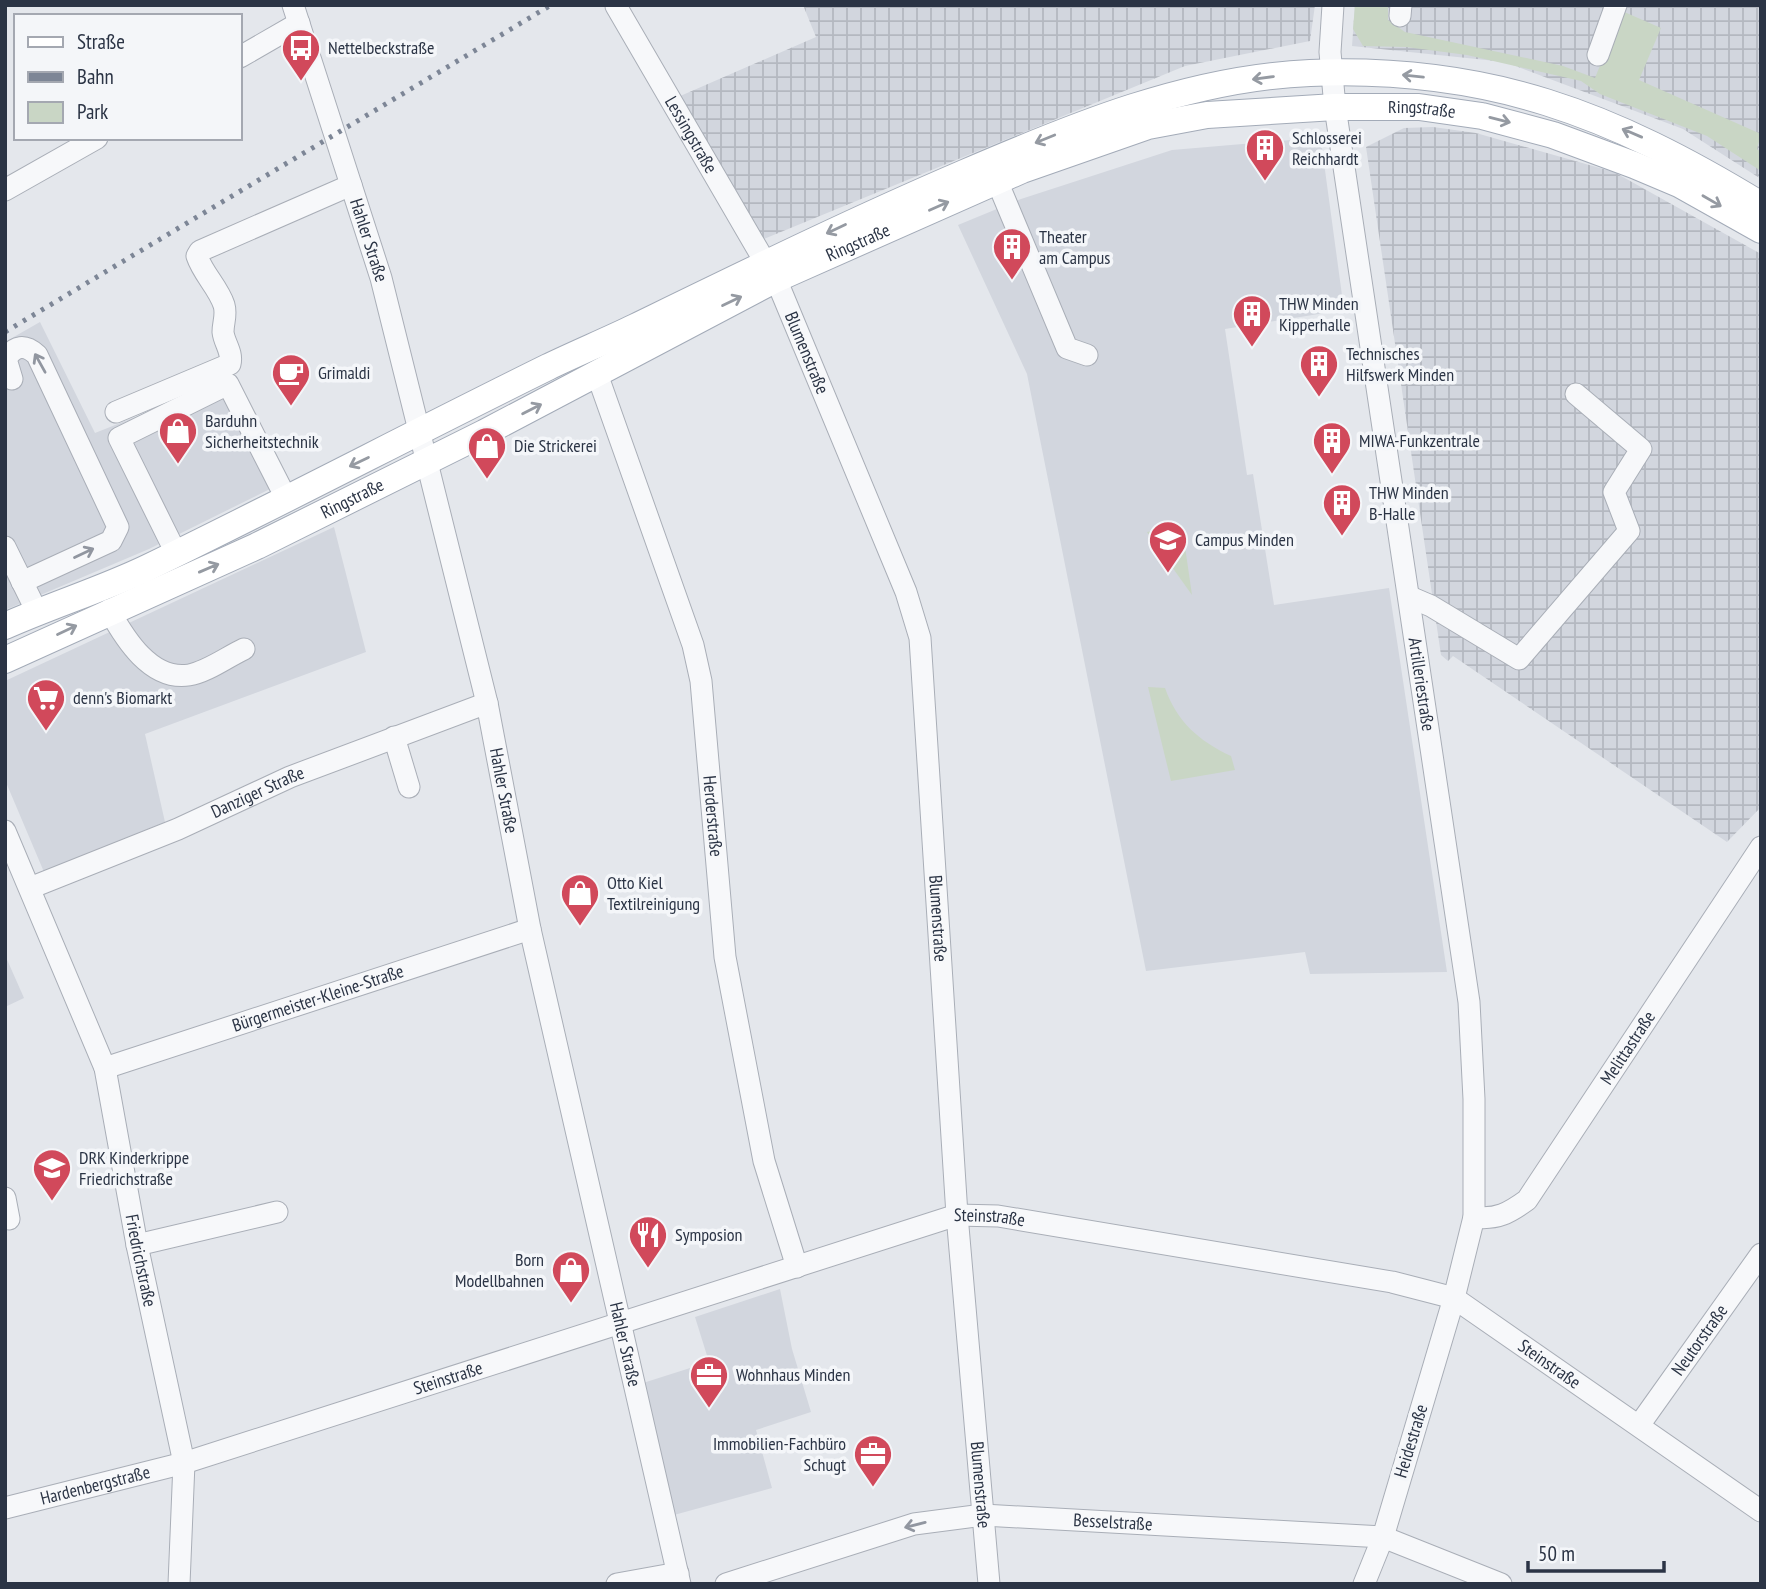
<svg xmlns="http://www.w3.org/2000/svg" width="1766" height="1589" viewBox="0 0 1766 1589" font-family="'PT Sans Narrow',sans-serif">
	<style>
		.built { fill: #d2d6de }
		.industrial { fill: url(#industrial-grid) }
		.green { fill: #c9d6c5 }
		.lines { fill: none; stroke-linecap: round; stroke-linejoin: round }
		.minor-casing { stroke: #a9aeb7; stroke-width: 23 }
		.major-casing { stroke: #a3abb8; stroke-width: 28 }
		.minor { stroke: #f7f8fa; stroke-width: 21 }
		.major { stroke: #fff; stroke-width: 26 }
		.rail { stroke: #7d8696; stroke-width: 5; stroke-dasharray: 3.5 7; stroke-linecap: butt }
		.oneway { stroke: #959aa2 }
		.oneway2 { stroke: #9196a0 }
		.labels { text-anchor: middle; stroke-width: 7; stroke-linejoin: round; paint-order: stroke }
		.poi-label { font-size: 18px; fill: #2b3445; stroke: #f4f6f9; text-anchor: start }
		.street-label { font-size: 18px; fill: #2b3445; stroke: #f4f6f9 }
	</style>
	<defs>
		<pattern id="industrial-grid" width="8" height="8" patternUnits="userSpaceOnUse" patternTransform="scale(1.75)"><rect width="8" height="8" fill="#d2d6de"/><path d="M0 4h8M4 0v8" fill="none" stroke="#b4b8c0"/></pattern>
	</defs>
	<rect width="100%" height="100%" fill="#e4e7ec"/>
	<!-- built -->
	<g class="built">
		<path d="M1303,139L1322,148L1344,310L1225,329L1247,475L1253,474L1274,605L1389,588L1447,972L1310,974L1305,952L1146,971L1027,374L958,225L1021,199L1172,150Z"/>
		<path d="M40,322L95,433L231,379L282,483L149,549L5,610V342Z"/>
		<path d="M334,527L366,652L145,734L165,822L44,872L5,780V681Z"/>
		<path d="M5,955L24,998L5,1007Z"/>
		<path d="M780,1289L792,1349L811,1412L756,1430L772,1488L674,1515L643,1383L709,1362L695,1317Z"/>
	</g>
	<!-- industrial -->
	<g class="industrial">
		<path d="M803,5H1315L1310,41L1185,66L759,241L678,97L816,37Z"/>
		<path d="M1355,5H1761V179L1683,129L1505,62L1352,46Z"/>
		<path d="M1433,127L1476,133L1614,172L1761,254V807L1727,842L1453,656L1448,661L1441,655L1366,147L1404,128Z"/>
	</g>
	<!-- green -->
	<g class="green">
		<path d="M1355,5H1388V20L1405,32L1563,66L1595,78L1622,11L1661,28L1639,80L1761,134L1757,149L1761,152V171L1707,136L1600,94L1581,81L1467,55L1406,47L1363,46L1353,29Z"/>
		<path d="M1182,526L1192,595L1147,532Z"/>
		<path d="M1148,687L1165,688C1177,722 1199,741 1231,756L1235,770L1171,781Z"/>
	</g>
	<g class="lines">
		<!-- minor casing -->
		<g class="minor-casing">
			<g id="minor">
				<path id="s1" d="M293,5L381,278L487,703L530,929L680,1584"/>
				<path id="s2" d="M1333,5L1330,52L1335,107L1469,1002L1474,1099V1217L1454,1298L1383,1537L1364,1584"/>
				<path id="s3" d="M616,6L765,262"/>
				<path d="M1400,16L1401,5"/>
				<path d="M1598,55L1616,5"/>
				<path d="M240,57L299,23"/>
				<path d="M997,181L1067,348L1087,355"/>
				<path d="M5,190L97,138"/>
				<path id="s4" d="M776,279L906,592L920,638L957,1215L989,1584"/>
				<path id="s5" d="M597,374L693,645L701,681L725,957L764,1161L797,1267"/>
				<path d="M12,379L6,359C15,345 25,344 37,355L118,527L111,541L22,582"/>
				<path d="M116,412L230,364C233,352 224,343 223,332C223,322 227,315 224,305C218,287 203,274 197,256L200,251L351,185"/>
				<path d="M5,547L37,612"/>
				<path d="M176,553L119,438L228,384L286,498"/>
				<path d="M1410,597L1431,606L1519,659L1629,531L1614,492L1641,449L1576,394"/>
				<path d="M109,610C125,639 151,681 189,675C207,672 227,657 244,649"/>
				<path d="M394,737L409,787"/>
				<path id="s6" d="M5,831L105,1068L137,1245L184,1463L179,1584"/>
				<path id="s7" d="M30,888L178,829L290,777L487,703"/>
				<path id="s8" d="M105,1068L530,929"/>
				<path d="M5,1198L9,1219"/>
				<path id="s9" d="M1474,1217C1497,1220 1509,1213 1527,1200L1761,847"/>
				<path d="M137,1245L277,1212"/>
				<path id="s10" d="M1640,1424L1761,1254"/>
				<path id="s11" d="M5,1508L184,1463L957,1215L998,1216L1392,1282L1454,1298L1761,1511"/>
				<path d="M617,1584L678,1573"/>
				<path id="s12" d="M726,1584L914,1524L983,1515L1383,1537L1501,1584"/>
			</g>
		</g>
		<!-- major casing -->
		<g class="major-casing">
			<g id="major">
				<path d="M5,626C52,605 101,590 147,568C281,503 414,433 548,367C577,353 606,341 635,327C744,274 852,221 964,173C1073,126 1189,78 1310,73C1488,66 1612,114 1761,205"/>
				<path id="s13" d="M5,660L257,546L484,433L776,279L1022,170L1148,126L1207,115L1335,107H1419L1482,116L1553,135L1634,165L1679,184L1761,230"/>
			</g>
		</g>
		<!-- minor -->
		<use href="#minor" class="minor"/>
		<!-- major -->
		<use href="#major" class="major"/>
		<!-- rail -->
		<path class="rail" d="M5,332L551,5"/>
	</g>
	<!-- one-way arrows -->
	<defs><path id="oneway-shaft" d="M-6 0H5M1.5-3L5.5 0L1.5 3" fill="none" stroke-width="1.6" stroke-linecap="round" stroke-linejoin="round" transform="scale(1.75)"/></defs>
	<g class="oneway">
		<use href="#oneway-shaft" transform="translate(1413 76) rotate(-174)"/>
		<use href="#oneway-shaft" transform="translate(1263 78) rotate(172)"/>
		<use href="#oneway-shaft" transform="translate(1500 120) rotate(14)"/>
		<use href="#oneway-shaft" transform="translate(1632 133) rotate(-157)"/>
		<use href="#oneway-shaft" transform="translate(1045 139) rotate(158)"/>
		<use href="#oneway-shaft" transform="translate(1712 201) rotate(30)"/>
		<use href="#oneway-shaft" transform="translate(939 206) rotate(-24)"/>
		<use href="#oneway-shaft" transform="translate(836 229) rotate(155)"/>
		<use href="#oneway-shaft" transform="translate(732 301) rotate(-26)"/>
		<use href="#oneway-shaft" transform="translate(532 409) rotate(-27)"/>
		<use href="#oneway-shaft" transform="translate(359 462) rotate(154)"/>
		<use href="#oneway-shaft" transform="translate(209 568) rotate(-23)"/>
		<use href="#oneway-shaft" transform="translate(67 630) rotate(-25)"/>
	</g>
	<g class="oneway2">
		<use href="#oneway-shaft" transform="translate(40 363) rotate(-119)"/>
		<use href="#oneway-shaft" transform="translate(84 553) rotate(-25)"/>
		<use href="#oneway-shaft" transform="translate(915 1525) rotate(166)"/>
	</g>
	<!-- icons -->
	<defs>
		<g id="bus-pin" transform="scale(2.0125)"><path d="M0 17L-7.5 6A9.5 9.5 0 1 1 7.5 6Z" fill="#d1495b" stroke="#f4f6f9"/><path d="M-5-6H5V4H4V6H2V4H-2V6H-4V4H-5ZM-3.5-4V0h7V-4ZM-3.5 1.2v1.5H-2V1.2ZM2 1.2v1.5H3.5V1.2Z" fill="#fff"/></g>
		<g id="building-pin" transform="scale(2.0125)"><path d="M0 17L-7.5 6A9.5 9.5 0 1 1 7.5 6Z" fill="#d1495b" stroke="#f4f6f9"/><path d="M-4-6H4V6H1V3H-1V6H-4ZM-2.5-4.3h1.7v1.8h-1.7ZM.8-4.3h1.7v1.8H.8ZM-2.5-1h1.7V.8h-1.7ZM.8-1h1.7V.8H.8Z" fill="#fff"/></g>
		<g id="cafe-pin" transform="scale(2.0125)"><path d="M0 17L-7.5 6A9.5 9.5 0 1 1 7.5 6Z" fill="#d1495b" stroke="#f4f6f9"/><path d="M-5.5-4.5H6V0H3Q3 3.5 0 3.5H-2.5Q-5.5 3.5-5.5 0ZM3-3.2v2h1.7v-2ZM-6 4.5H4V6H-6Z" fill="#fff"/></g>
		<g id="shop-pin" transform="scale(2.0125)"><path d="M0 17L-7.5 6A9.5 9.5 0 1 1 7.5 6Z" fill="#d1495b" stroke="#f4f6f9"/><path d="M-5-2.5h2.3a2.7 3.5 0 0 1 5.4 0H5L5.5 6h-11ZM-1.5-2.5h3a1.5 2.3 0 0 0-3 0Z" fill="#fff"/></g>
		<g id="university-pin" transform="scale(2.0125)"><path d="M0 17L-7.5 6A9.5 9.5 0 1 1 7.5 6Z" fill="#d1495b" stroke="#f4f6f9"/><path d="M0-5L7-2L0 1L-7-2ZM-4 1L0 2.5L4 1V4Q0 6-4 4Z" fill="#fff"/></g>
		<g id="supermarket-pin" transform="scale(2.0125)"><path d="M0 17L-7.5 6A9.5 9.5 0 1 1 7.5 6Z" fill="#d1495b" stroke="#f4f6f9"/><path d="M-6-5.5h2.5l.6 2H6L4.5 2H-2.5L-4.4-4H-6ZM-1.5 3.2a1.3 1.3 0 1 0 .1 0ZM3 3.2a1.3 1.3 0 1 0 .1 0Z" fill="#fff"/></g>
		<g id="school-pin" transform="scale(2.0125)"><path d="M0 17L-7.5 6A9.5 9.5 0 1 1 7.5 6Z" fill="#d1495b" stroke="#f4f6f9"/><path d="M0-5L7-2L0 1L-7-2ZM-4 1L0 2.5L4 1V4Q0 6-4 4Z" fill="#fff"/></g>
		<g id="restaurant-pin" transform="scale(2.0125)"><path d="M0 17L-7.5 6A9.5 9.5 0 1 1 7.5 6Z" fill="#d1495b" stroke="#f4f6f9"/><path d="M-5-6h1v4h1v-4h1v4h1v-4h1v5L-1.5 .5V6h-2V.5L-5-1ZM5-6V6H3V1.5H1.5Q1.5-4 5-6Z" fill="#fff"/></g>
		<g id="office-pin" transform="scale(2.0125)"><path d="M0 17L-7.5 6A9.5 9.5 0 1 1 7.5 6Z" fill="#d1495b" stroke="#f4f6f9"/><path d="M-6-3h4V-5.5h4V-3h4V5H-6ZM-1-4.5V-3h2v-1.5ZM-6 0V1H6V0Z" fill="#fff"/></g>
	</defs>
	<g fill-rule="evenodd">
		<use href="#bus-pin" x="301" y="48"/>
		<use href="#building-pin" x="1265" y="148"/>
		<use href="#building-pin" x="1012" y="247"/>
		<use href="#building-pin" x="1252" y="314"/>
		<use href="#building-pin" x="1319" y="364"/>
		<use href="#cafe-pin" x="291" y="373"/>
		<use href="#shop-pin" x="178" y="431"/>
		<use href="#building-pin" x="1332" y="441"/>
		<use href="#shop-pin" x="487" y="446"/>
		<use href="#building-pin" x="1342" y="503"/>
		<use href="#university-pin" x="1168" y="540"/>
		<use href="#supermarket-pin" x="46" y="698"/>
		<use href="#shop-pin" x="580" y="893"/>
		<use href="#school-pin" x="52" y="1168"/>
		<use href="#restaurant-pin" x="648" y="1235"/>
		<use href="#shop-pin" x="571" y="1270"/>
		<use href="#office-pin" x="709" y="1375"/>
		<use href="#office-pin" x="873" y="1454"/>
	</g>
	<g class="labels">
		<!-- poi labels -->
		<g class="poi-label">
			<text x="328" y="54">Nettelbeckstraße</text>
			<text x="1292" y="144">Schlosserei<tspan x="1292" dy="21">Reichhardt</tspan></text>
			<text x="1039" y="243">Theater<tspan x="1039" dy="21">am Campus</tspan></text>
			<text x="1279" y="310">THW Minden<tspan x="1279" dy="21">Kipperhalle</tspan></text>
			<text x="1346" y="360">Technisches<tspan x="1346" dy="21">Hilfswerk Minden</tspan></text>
			<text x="318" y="379">Grimaldi</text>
			<text x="205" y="427">Barduhn<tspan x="205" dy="21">Sicherheitstechnik</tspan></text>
			<text x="1359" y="447">MIWA-Funkzentrale</text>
			<text x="514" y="452">Die Strickerei</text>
			<text x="1369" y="499">THW Minden<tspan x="1369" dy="21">B-Halle</tspan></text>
			<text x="1195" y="546">Campus Minden</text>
			<text x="73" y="704">denn's Biomarkt</text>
			<text x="607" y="889">Otto Kiel<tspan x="607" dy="21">Textilreinigung</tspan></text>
			<text x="79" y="1164">DRK Kinderkrippe<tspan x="79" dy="21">Friedrichstraße</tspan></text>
			<text x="675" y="1241">Symposion</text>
			<text x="544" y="1266" text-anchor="end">Born<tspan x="544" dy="21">Modellbahnen</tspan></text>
			<text x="736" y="1381">Wohnhaus Minden</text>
			<text x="846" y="1450" text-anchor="end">Immobilien-Fachbüro<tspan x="846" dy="21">Schugt</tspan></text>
		</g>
		<!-- street labels -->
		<g class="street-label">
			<text dy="6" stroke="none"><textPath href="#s13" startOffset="1538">Ringstraße</textPath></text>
			<text dy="6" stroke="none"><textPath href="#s3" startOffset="149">Lessingstraße</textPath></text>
			<text dy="6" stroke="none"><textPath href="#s1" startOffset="247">Hahler Straße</textPath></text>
			<text dy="6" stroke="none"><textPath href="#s13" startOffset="950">Ringstraße</textPath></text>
			<text dy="6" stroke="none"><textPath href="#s4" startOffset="80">Blumenstraße</textPath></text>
			<text dy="6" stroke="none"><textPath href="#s13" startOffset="383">Ringstraße</textPath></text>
			<text dy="6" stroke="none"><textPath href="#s2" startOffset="686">Artilleriestraße</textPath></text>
			<text dy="6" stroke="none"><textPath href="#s1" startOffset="814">Hahler Straße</textPath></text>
			<text dy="6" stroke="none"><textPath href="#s7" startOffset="247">Danziger Straße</textPath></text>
			<text dy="6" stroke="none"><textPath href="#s5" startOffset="460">Herderstraße</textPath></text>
			<text dy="6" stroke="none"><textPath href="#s4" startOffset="668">Blumenstraße</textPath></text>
			<text dy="6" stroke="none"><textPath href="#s8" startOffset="224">Bürgermeister-Kleine-Straße</textPath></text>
			<text dy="6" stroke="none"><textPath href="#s9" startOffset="240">Melittastraße</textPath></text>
			<text dy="6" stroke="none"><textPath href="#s11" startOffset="1029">Steinstraße</textPath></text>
			<text dy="6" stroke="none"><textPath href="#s6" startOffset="453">Friedrichstraße</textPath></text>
			<text dy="6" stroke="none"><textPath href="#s10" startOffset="103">Neutorstraße</textPath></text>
			<text dy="6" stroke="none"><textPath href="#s1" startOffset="1381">Hahler Straße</textPath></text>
			<text dy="6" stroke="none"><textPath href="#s11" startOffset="1617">Steinstraße</textPath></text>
			<text dy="6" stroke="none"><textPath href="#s11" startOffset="462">Steinstraße</textPath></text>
			<text transform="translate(1411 1441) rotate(-73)" y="6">Heidestraße</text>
			<text dy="6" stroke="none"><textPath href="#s4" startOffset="1236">Blumenstraße</textPath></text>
			<text dy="6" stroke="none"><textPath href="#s11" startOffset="93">Hardenbergstraße</textPath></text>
			<text dy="6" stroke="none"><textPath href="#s12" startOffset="397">Besselstraße</textPath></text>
		</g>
	</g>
	<!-- border -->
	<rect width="1766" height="1589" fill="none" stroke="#2b3445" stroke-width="14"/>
	<!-- legend -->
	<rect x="14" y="14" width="228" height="126" fill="#f4f6f9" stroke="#a4a8b1" stroke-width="2"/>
	<rect x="28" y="37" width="35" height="10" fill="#ffffff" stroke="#a4a8b1" stroke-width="2"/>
	<text x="77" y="49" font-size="21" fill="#2b3445">Straße</text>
	<rect x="28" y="72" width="35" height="10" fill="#7d8696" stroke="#a4a8b1" stroke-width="2"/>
	<text x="77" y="84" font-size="21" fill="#2b3445">Bahn</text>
	<rect x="28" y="102" width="35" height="21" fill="#c9d6c5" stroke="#a4a8b1" stroke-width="2"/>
	<text x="77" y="119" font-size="21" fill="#2b3445">Park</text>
	<!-- scale -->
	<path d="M1528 1561v10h136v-10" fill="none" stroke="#2b3445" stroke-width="3.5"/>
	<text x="1538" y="1561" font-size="21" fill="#2b3445" stroke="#f4f6f9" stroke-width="5" paint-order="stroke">50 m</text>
</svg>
